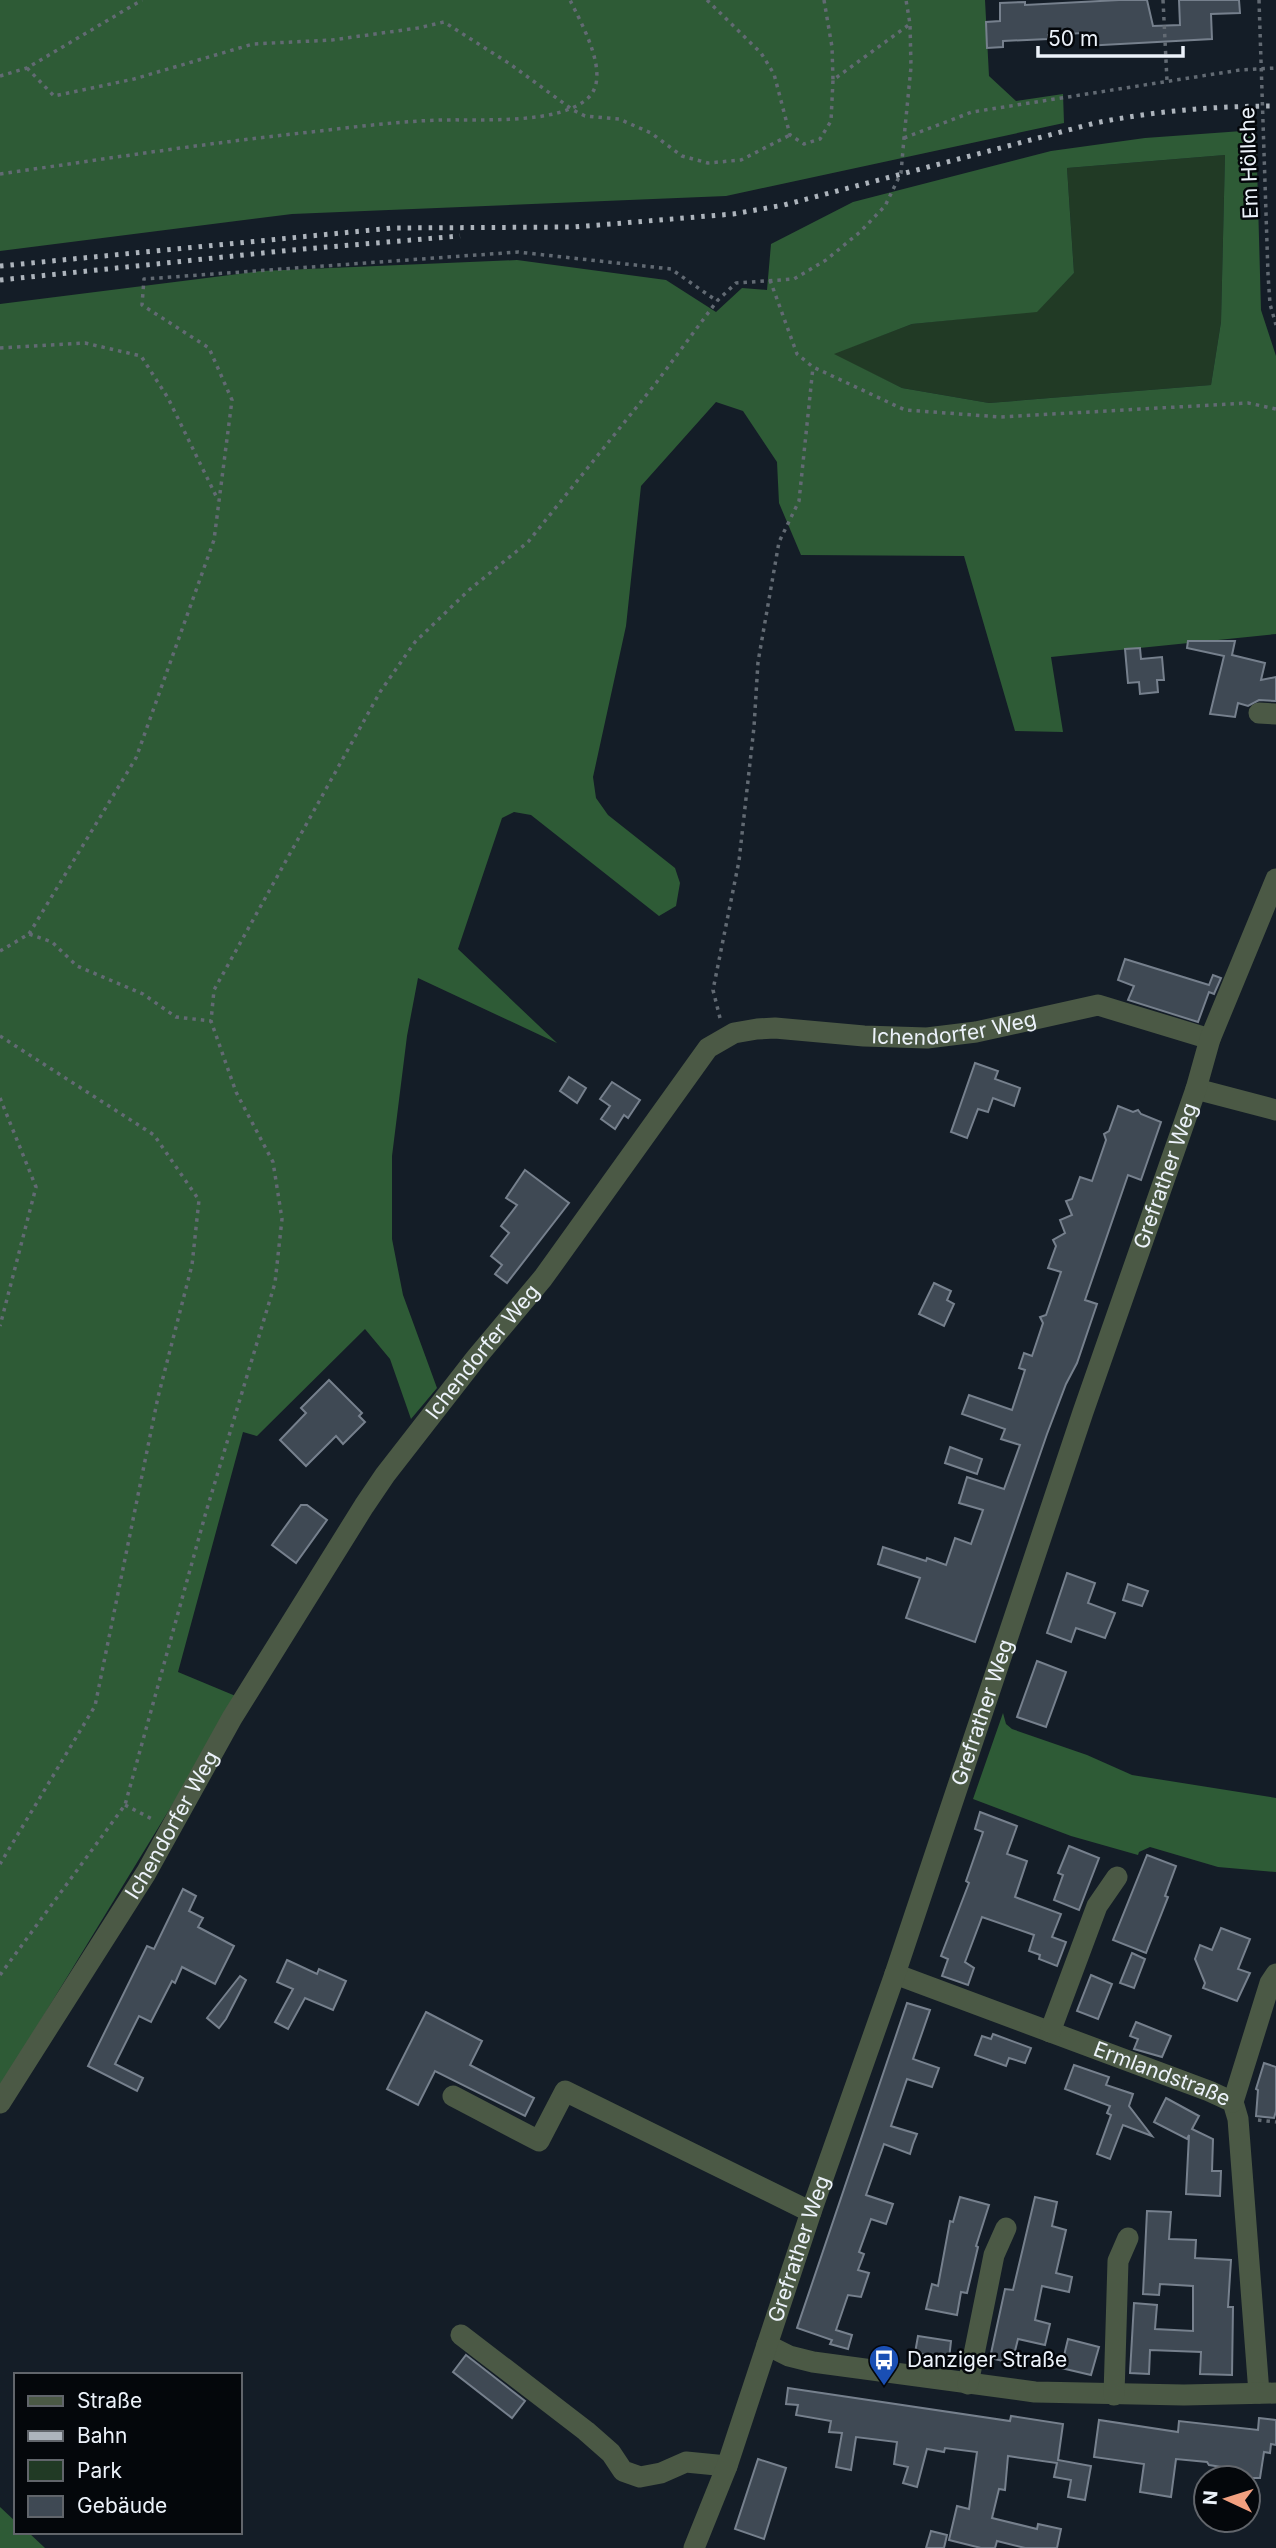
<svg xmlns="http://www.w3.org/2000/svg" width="1276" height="2548" viewBox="0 0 1276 2548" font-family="Inter,sans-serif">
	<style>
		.green { fill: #213a25 }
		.forest { fill: #2e5b36; fill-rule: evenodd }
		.building { fill: #3f4954; stroke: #76808d; stroke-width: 2 }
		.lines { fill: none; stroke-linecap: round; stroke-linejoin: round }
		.path { stroke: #626a73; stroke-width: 3.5; stroke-dasharray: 3.5 5; stroke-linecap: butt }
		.minor { stroke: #4b5945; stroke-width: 21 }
		.rail { stroke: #adb4bc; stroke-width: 5; stroke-dasharray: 3.5 7; stroke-linecap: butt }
		.labels { text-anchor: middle; stroke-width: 5; stroke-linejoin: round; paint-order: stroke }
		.street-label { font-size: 21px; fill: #ecf2fa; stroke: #04070b }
		.poi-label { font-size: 21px; fill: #ecf2fa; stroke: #04070b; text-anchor: start }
	</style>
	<rect width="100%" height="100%" fill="#141d27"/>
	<!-- green -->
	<path class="green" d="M1225,155L1221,322L1211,385L989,403L902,388L832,354L912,324L1037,311L1074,273L1067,168Z"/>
	<!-- forest -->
	<g class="forest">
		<path d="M0,0H985L989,76L1016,101L1063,94L1064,123L726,196L292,214L0,251Z"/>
		<path d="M1256,130L1261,310L1276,356V634L1051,657L1063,732L1015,731L964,556L801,555L779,503L777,462L743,411L716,402L641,486L626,626L593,777L596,798L608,815L675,868L680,883L676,906L659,916L531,815L514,812L502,818L458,949L557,1043L418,978L407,1036L392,1156V1239L403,1295L437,1388L411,1419L390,1359L365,1329L257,1436L243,1432L178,1672L238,1697L0,2087V304L261,271L517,260L666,280L716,312L742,288L767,290L771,244L853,202L1051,151L1145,138ZM1225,155L1221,322L1211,385L989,403L902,388L834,354L912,324L1037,312L1074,273L1067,168Z"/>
		<path d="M1003,1713L1006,1724L1012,1729L1087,1755L1132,1775L1276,1798V1872L1218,1867L1150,1847L1139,1852L1138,1855L1071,1836L973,1799Z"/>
		<path d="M0,2507L16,2522V2532H28L45,2548H0Z"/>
	</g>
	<!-- building -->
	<g class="building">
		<path d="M1119,0H1147L1153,26L1180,25L1179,0H1239L1240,13L1211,14L1212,39L1084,46L1083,33L1048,35V39L1003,41V47L987,48L986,22L1000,21V3L1025,2V5Z"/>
		<path d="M1188,641H1235L1232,655L1265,663L1261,680L1276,677V701L1259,700L1248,706L1238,703L1235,717L1210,714L1224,656L1187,648Z"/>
		<path d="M1140,648L1141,659L1162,657L1164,680H1157L1158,692L1140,694L1139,682L1128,683L1125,649Z"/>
		<path d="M1125,959L1209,985L1213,975L1221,978L1214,994L1209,992L1198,1022L1128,1000L1134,986L1118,980Z"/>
		<path d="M975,1063L998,1071L995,1079L1020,1088L1014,1106L993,1098L988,1112L978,1109L967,1138L951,1132Z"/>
		<path d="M569,1077L586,1088L577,1103L560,1091Z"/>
		<path d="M612,1082L640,1100L628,1118L624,1115L615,1129L601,1119L610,1106L600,1099Z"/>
		<path d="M1118,1106L1133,1112L1138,1110L1141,1114L1161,1122L1141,1180L1128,1175L1085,1300L1097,1304L1077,1363L1066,1384L1047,1434L975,1642L906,1618L920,1578L878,1564L883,1547L926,1561L927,1558L946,1565L955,1538L971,1544L983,1510L959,1503L967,1477L1004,1489L1020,1445L1001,1439L1005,1429L962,1414L969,1395L1012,1410L1025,1370L1019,1368L1024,1353L1032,1356L1043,1323L1040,1317L1046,1315L1061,1272L1048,1268L1056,1246L1053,1240L1065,1233L1060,1220L1072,1215L1066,1201L1072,1199L1080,1177L1092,1181L1106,1140L1104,1134L1109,1131Z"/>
		<path d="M525,1170L569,1203L507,1283L495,1274L502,1265L491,1256L509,1233L501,1226L517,1205L506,1198Z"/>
		<path d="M934,1283L951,1291L947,1300L954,1304L944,1326L919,1314Z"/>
		<path d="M329,1380L362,1413L359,1416L365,1422L343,1444L336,1436L306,1466L280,1440L306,1413L301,1408Z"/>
		<path d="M950,1447L982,1459L977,1474L945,1463Z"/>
		<path d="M301,1505H307L327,1520L296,1563L272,1545Z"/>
		<path d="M1067,1573L1095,1583L1088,1603L1115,1613L1105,1638L1076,1628L1071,1642L1047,1633Z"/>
		<path d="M1128,1584L1148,1591L1142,1606L1123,1600Z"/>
		<path d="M1037,1661L1066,1672L1046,1727L1017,1717Z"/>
		<path d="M980,1812L1017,1826L1007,1854L1027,1861L1015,1897L1061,1914L1052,1937L1066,1942L1057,1966L1039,1959L1040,1955L1029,1951L1034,1935L982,1917L965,1962L974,1968L968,1985L942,1976L948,1959L941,1956L969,1883L966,1881L983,1832L975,1829Z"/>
		<path d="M1069,1846L1099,1858L1079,1910L1054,1900L1063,1875L1058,1873Z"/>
		<path d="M1147,1855L1176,1866L1165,1896L1168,1897L1146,1953L1113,1940Z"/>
		<path d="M183,1889L196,1896L189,1911L203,1918L198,1927L234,1946L215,1984L182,1967L175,1983L172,1981L151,2022L139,2016L115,2064L143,2078L137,2091L88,2066L147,1946L154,1949Z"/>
		<path d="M1221,1928L1250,1939L1238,1969L1250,1973L1237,2001L1203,1988L1205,1983L1195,1959L1200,1945L1212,1950Z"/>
		<path d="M1132,1953L1145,1959L1134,1988L1120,1983Z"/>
		<path d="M287,1960L317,1974L319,1969L346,1981L333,2010L305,1998L288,2029L275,2022L293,1989L277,1982Z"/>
		<path d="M1091,1975L1112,1984L1098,2019L1077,2011Z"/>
		<path d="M240,1976L246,1980L226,2019L219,2028L207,2018Z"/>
		<path d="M907,2003L930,2010L913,2059L939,2068L932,2087L907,2079L891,2126L917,2134L913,2144L910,2154L884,2144L866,2195L893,2204L886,2224L871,2219L859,2252L864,2254L858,2270L869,2273L861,2297L848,2295L836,2330L852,2335L848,2349L830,2344L832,2340L797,2328Z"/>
		<path d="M426,2012L482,2041L470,2065L534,2098L525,2116L435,2071L418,2105L387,2089Z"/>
		<path d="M1136,2022L1171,2036L1162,2057L1134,2049L1138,2039L1130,2036Z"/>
		<path d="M993,2034L1031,2048L1025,2063L1009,2058L1006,2066L975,2055L982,2036L991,2039Z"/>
		<path d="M1264,2063L1276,2067V2111L1274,2118L1256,2116L1258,2090L1256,2089Z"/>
		<path d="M1074,2065L1109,2077L1106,2085L1133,2094L1129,2106L1152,2136L1123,2125L1110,2159L1097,2154L1111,2115L1107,2113L1110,2106L1065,2089Z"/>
		<path d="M1166,2098L1199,2116L1192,2129L1213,2139L1212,2171H1221L1220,2196L1186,2194L1189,2135L1187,2139L1154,2122Z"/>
		<path d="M960,2197L989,2205L976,2246L978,2247L967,2293L961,2292L957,2315L926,2309L932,2284L938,2286L950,2221L953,2222Z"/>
		<path d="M1035,2197L1057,2202L1052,2226L1066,2230L1056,2273L1072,2277L1069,2292L1042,2286L1035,2320L1050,2324L1045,2345L1018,2339L1012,2363L990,2358L1005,2289L1013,2290Z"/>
		<path d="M1147,2211L1171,2212L1169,2239L1196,2240L1195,2258L1231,2260L1228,2307H1233L1232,2375L1200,2374L1201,2352L1150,2350L1149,2374L1130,2373L1134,2303L1157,2305L1155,2329L1193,2331V2286L1160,2284L1159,2295L1143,2294Z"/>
		<path d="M918,2336L951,2341L949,2359L915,2353Z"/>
		<path d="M1068,2339L1099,2347L1091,2375L1061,2368Z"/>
		<path d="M466,2355L525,2401L512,2418L453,2372Z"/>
		<path d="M788,2388L1010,2421L1011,2416L1063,2424L1058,2460L1091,2466L1085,2500L1068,2497L1071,2480L1054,2477L1057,2463L1008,2456L1005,2490L999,2489L992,2518L1037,2529L1038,2524L1061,2529L1057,2548H1025L997,2541L995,2548H981L949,2540L957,2506L969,2509L977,2452L945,2448L944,2452L927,2449L917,2487L903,2483L908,2467L894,2464L897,2442L856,2437L851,2470L836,2467L842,2433L829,2432L831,2421L796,2415L798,2405L786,2404Z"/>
		<path d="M1259,2418L1276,2420V2445L1271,2444L1270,2453L1264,2452L1260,2478H1221L1222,2467L1209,2465L1207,2462L1176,2459L1171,2497L1140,2492L1144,2464L1094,2457L1099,2420L1178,2432L1179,2421L1258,2430Z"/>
		<path d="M758,2459L786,2468L764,2539L735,2529Z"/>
		<path d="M931,2531L947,2535L944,2548H926Z"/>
	</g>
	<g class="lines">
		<!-- path -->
		<g class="path">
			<path d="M707,0L761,53L774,74L790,135L804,144L820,139L831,121L833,80"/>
			<path d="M824,0L832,47L833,80L910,24"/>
			<path d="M1163,0L1167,81"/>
			<path d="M1259,0L1268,274L1270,304L1276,325"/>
			<path d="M27,68L54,96L134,79L253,44L332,40L418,28L444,22L510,64L573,110L585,116L619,119L651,133L682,156L708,163L741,160L790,135"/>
			<path d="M0,76L27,68L142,0"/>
			<path d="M904,138L972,112L1240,70L1276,68"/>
			<path d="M0,174C104,159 207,143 311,132C355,127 399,121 443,120C481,119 559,125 588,98C612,76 581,23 570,0"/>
			<path d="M770,280L797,354L813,367L905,410L1000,417L1248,403L1276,409"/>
			<path d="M0,348L85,343L141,356L168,398L218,500"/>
			<path d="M29,934L136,758L214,540L232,400L209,348L142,305L144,279L518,252L671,269L717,301"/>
			<path d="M0,951L29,934L52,942L77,966L143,994L176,1017L211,1021"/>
			<path d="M720,1018L713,990L739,861L754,727L758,662L779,542L799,501L813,367"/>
			<path d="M0,1036L154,1135L199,1200L192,1265L158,1397L95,1706L0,1864"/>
			<path d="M0,1098L36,1187L0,1326"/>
			<path d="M125,1805L154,1820"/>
			<path d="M0,1975L125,1805L206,1512L275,1283L282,1219L273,1162L236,1092L211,1021L214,990L380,692L415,642L469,590L528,542L656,383L717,301L736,283L794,279L826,260L860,232L885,206L901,173L904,138L911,67L910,24L906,0"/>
			<path d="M1258,2120L1276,2122"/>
		</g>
		<!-- minor -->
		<g class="minor">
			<path d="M1259,713L1276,714"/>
			<path d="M1196,1089L1276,1110"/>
			<path id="s1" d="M895,1974L1209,2091L1233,2102L1238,2119L1259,2393"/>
			<path d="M1050,2032L1097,1906L1117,1877"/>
			<path d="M453,2096L539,2141L565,2091L811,2212"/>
			<path d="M1233,2102L1270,1983L1276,1974"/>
			<path id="s2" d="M0,2103L146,1873L232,1718L364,1506L385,1475L476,1358L543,1278L708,1048L734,1033L757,1029L775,1028L864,1036L927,1038L976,1032L1098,1005L1210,1039"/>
			<path d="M461,2335L586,2431L611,2453L623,2471L640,2477L661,2473L686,2462L727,2466"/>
			<path d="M767,2345L789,2356L813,2362L1035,2392L1184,2395L1276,2393"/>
			<path d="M968,2384L994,2255L1006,2228"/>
			<path d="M1114,2395L1118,2261L1128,2238"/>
			<path id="s3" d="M694,2548L727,2466L811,2212L895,1974L1083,1412L1196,1089L1210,1039L1276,879"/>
		</g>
		<!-- rail -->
		<g class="rail">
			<path d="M0,266L393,228L574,227L733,214L784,205L1095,123C1155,111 1215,106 1276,106"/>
			<path d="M0,280L292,250L460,236"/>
		</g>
	</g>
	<!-- icons -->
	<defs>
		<g id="bus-pin" transform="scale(1.575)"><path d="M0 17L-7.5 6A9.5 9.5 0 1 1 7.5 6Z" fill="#1a4fb4" stroke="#04070b"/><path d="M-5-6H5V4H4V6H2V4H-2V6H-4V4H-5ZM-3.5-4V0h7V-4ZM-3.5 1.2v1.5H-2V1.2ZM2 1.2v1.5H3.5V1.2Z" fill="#fff"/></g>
	</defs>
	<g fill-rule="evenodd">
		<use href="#bus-pin" x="884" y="2360"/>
	</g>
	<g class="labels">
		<!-- street labels -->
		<g class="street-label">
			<text transform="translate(1249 163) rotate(-92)" y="7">Em Höllche</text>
			<text dy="7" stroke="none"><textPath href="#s2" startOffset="1524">Ichendorfer Weg</textPath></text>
			<text dy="7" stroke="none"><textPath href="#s3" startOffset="1451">Grefrather Weg</textPath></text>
			<text dy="7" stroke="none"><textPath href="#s2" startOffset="894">Ichendorfer Weg</textPath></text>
			<text dy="7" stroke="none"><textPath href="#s3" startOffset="884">Grefrather Weg</textPath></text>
			<text dy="7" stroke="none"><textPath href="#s2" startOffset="327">Ichendorfer Weg</textPath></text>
			<text dy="7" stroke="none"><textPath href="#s1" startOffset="285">Ermlandstraße</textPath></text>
			<text dy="7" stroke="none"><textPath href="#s3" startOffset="317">Grefrather Weg</textPath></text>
		</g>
		<!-- poi labels -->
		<g class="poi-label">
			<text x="907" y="2367">Danziger Straße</text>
		</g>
	</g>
	<!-- legend -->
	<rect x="14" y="2373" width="228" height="161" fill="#04070b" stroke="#61656b" stroke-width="2"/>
	<rect x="28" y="2396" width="35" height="10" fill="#4b5945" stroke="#61656b" stroke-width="2"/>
	<text x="77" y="2408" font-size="21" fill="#ecf2fa">Straße</text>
	<rect x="28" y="2431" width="35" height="10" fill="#adb4bc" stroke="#61656b" stroke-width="2"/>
	<text x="77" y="2443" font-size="21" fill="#ecf2fa">Bahn</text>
	<rect x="28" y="2460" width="35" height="21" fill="#213a25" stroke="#61656b" stroke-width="2"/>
	<text x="77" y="2478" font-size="21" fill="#ecf2fa">Park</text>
	<rect x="28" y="2496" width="35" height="21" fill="#3f4954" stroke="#61656b" stroke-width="2"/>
	<text x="77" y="2513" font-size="21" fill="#ecf2fa">Gebäude</text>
	<!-- north arrow -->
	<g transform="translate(1227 2499) rotate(274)"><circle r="33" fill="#04070b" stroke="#61656b" stroke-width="2"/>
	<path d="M0-5L12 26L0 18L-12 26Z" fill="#f2a080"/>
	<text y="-10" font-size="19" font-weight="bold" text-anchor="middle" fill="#ecf2fa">N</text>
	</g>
	<!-- scale -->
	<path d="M1038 46v10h145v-10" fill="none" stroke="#ecf2fa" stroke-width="3.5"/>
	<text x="1048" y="46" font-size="21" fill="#ecf2fa" stroke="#04070b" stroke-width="5" paint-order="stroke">50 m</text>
</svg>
